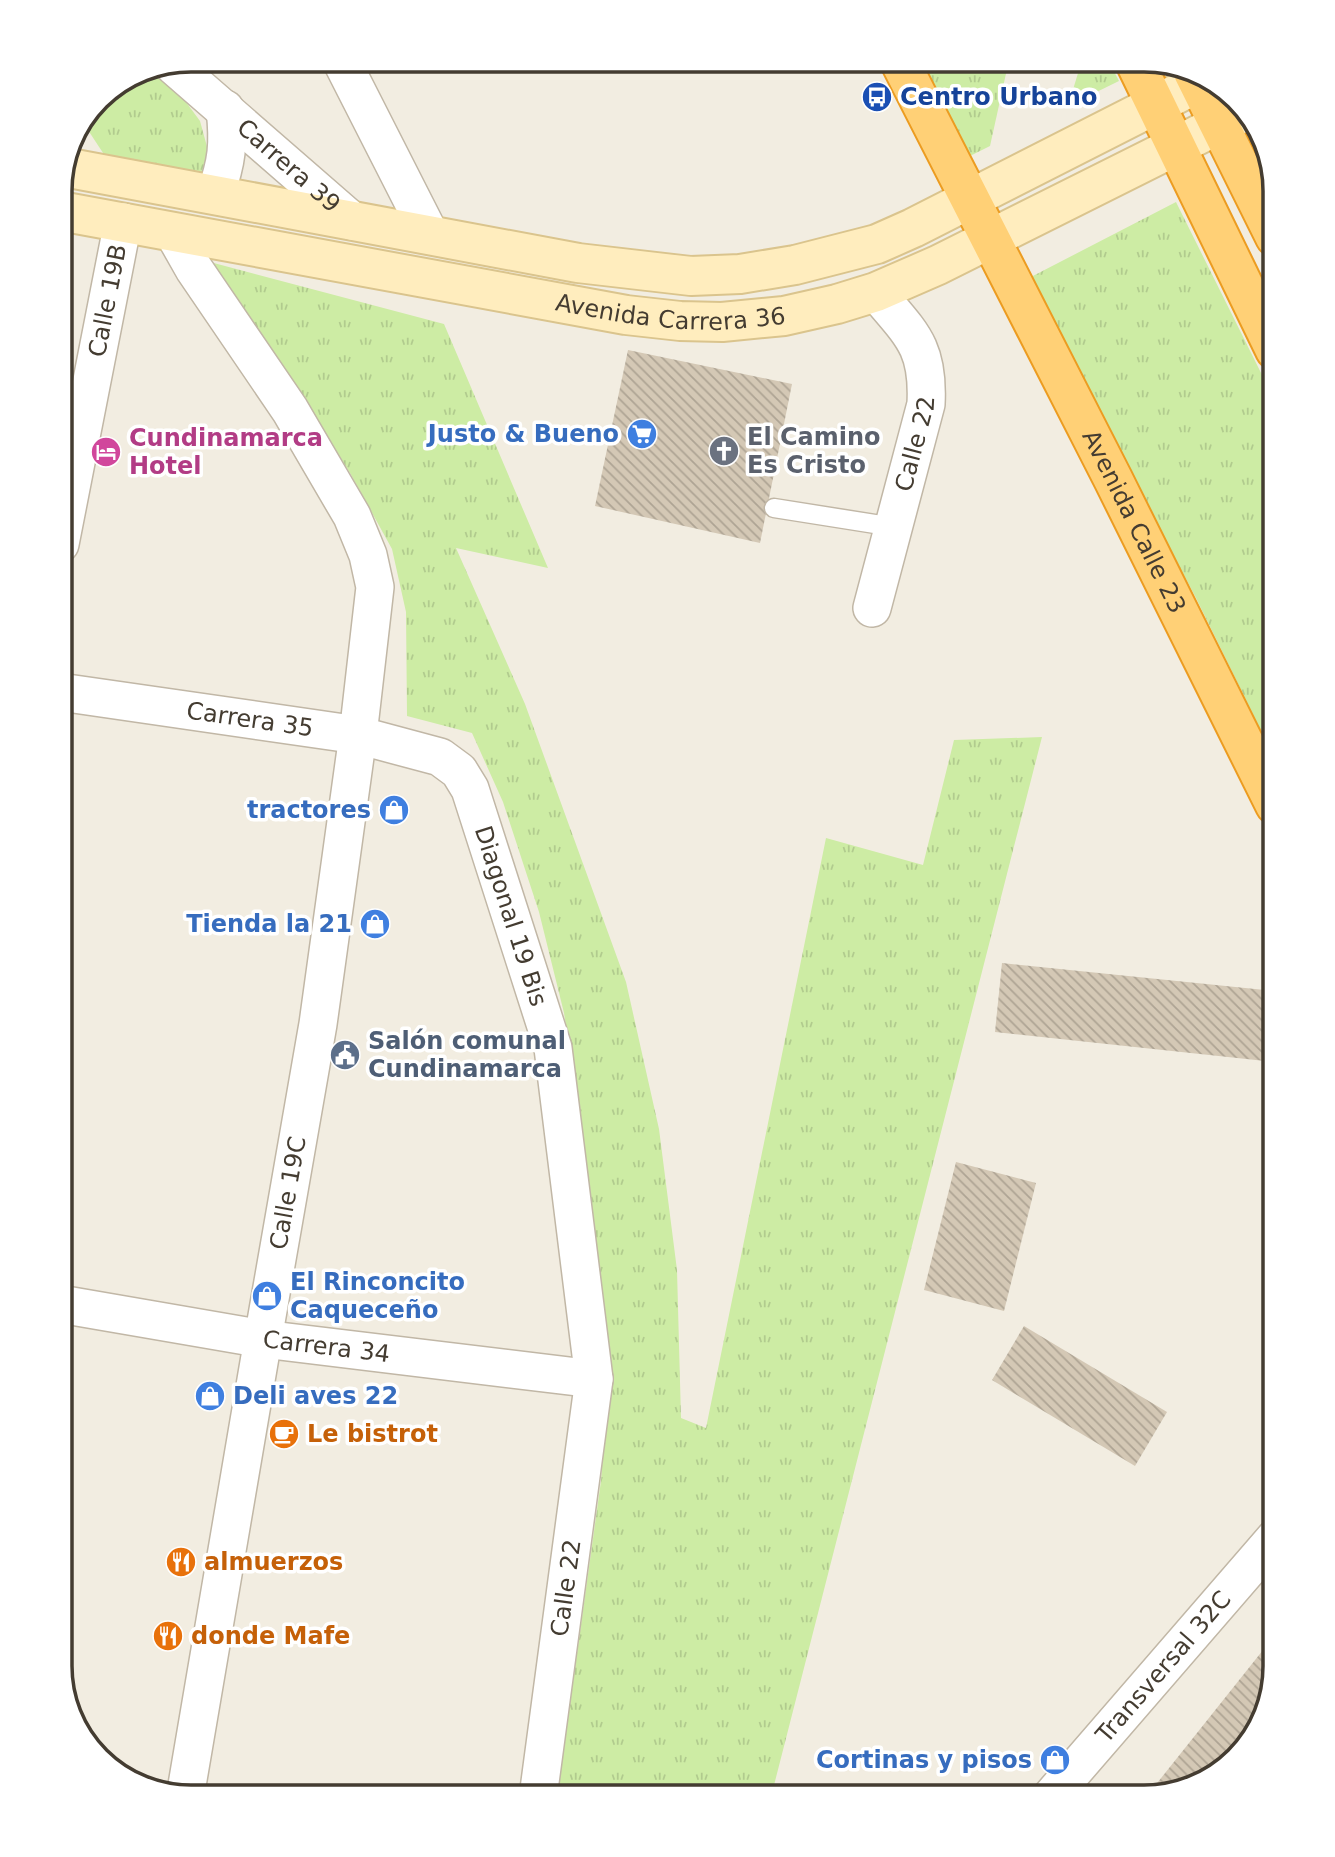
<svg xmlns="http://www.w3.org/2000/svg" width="1335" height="1857" viewBox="0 0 1335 1857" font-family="'DejaVu Sans',sans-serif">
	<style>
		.grass { fill: url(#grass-tufts) }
		.building { fill: url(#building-back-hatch) }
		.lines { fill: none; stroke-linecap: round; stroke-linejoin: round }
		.service-casing { stroke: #c1b7a6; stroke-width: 21 }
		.minor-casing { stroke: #c1b7a6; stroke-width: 40 }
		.secondary-casing { stroke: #dac48d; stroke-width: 42 }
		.trunk-casing { stroke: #ec9c21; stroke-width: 42 }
		.service { stroke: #fff; stroke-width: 18 }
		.minor { stroke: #fff; stroke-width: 37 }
		.secondary { stroke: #ffedbe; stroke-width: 38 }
		.trunk { stroke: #ffd076; stroke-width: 38 }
		.labels { text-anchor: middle; stroke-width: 7; stroke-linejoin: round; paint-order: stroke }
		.transit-label { font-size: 24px; font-weight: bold; fill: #164399; stroke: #fff; text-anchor: start }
		.street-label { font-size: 24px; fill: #443c31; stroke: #fff }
		.shop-label { font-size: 24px; font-weight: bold; fill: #366cbe; stroke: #fff; text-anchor: end }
		.worship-label { font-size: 24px; font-weight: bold; fill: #5b616d; stroke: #fff; text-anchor: start }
		.hotel-label { font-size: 24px; font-weight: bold; fill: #b23c85; stroke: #fff; text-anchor: start }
		.service-label { font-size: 24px; font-weight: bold; fill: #4e5e75; stroke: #fff; text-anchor: start }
		.food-label { font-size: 24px; font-weight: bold; fill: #c56008; stroke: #fff; text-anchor: start }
		.rim { fill: none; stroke: #443c31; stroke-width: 3.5 }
	</style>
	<defs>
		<pattern id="grass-tufts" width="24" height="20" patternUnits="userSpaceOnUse" patternTransform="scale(1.75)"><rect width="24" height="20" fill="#cdeca4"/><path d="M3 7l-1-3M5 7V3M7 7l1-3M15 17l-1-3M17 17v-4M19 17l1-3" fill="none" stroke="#b1cb8e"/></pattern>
		<pattern id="building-back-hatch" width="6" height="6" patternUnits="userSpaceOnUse" patternTransform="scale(1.75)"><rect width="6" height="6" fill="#d4c8b5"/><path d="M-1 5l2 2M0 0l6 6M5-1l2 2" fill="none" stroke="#aea494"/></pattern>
	</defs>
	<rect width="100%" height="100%" fill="#f2ede1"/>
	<!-- grass -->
	<g class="grass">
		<path d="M921,60H1009L990,146L970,156Z"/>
		<path d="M1082,60H1108L1119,81L1068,106Z"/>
		<path d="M158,72L183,98L200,121L209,154L203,177L109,162L82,121L104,92Z"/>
		<path d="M1176,202L1275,401V759L1196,598L1029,278Z"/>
		<path d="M210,262L444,324L548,568L456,548L525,704L626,982L659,1129L677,1270L681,1418L706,1428L826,838L923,865L954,740L1042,737L771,1797H557L601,1481L608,1379L599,1266L585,1151L564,1013L539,912L503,802L472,733L407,716L406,612L392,549L350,473L295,386L247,314Z"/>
	</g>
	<!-- building -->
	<g class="building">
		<path d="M628,350L792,384L760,543L595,506Z"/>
		<path d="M1002,963L1275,991V1062L995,1032Z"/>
		<path d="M956,1162L1036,1183L1004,1311L924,1290Z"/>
		<path d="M1024,1326L1167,1412L1135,1466L992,1380Z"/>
		<path d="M1275,1635V1667L1258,1732L1210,1780L1146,1797Z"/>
	</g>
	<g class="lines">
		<!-- service casing -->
		<g class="service-casing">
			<path id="service" d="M774,508L894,527"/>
		</g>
		<!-- minor casing -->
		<g class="minor-casing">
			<g id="minor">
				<path d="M341,60L430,235"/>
				<path id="s1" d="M174,66L352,221"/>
				<path d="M215,195C227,162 229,144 225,109"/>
				<path d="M173,232L194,269L290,410L352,516L368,555L375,587L358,735L318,1024L263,1339L185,1797"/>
				<path id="s2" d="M60,544L123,222"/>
				<path id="s3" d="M872,608L926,404C929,346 911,334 876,292"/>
				<path id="s4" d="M60,692L358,735L440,757L459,771L470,789L553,1048L594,1379L538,1797"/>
				<path id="s5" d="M60,1304L263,1339L594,1379"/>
				<path id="s6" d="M1051,1797L1275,1538"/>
			</g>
		</g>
		<!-- secondary casing -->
		<g class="secondary-casing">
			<g id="secondary">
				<path d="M64,167L578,263L691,276L740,274L795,265L877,244L913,228L1210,77"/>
				<path id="s7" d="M60,211L626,315L680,321L722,322L784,316L837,304L876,292L938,265L1244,112"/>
			</g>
		</g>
		<!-- trunk casing -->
		<g class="trunk-casing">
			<g id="trunk">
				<path id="s8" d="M899,60L1113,479L1275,805"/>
				<path d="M1134,60L1275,350"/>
				<path d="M1193,72L1275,237"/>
			</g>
		</g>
		<!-- service -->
		<use href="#service" class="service"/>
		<!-- minor -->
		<use href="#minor" class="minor"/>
		<!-- secondary -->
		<use href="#secondary" class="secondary"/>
		<!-- trunk -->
		<use href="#trunk" class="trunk"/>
	</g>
	<!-- icons -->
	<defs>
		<g id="bus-disc" transform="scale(1.575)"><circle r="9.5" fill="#1a4fb4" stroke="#fff"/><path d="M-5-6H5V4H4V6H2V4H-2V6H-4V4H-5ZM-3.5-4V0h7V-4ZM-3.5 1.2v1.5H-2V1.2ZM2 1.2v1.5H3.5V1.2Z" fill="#fff"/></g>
		<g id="supermarket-disc" transform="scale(1.575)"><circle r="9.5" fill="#3f7fe0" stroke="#fff"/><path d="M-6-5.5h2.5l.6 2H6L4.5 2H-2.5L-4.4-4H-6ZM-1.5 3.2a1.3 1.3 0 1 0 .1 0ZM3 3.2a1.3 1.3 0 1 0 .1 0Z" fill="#fff"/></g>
		<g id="church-disc" transform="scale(1.575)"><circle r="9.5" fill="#6b7280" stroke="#fff"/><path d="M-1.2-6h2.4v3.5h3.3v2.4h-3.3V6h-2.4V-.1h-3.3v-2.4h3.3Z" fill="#fff"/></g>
		<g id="hotel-disc" transform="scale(1.575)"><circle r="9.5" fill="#d1479c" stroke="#fff"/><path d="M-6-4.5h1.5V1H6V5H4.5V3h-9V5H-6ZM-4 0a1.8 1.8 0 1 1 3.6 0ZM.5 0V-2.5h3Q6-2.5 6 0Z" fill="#fff"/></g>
		<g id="shop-disc" transform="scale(1.575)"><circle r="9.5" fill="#3f7fe0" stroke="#fff"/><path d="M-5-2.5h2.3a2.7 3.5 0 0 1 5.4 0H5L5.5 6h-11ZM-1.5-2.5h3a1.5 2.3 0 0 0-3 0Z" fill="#fff"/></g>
		<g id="civic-disc" transform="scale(1.575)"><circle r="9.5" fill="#5c6f8a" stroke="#fff"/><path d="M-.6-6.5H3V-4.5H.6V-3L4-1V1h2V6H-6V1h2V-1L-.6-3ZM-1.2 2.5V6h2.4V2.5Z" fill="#fff"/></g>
		<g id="cafe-disc" transform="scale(1.575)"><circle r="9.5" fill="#e8710a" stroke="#fff"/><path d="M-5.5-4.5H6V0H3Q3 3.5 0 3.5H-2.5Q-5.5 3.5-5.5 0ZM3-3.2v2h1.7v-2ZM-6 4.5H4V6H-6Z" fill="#fff"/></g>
		<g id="restaurant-disc" transform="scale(1.575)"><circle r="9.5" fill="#e8710a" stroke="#fff"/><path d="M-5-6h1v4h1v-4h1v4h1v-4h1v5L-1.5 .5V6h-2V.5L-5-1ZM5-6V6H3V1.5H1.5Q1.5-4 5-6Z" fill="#fff"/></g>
	</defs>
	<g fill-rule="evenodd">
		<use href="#bus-disc" x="877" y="97"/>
		<use href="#supermarket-disc" x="642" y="434"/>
		<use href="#church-disc" x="724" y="451"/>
		<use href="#hotel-disc" x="106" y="452"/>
		<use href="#shop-disc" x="394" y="810"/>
		<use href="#shop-disc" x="375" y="924"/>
		<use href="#civic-disc" x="345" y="1055"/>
		<use href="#shop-disc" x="267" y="1296"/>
		<use href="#shop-disc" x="210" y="1396"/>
		<use href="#cafe-disc" x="284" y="1434"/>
		<use href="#restaurant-disc" x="181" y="1562"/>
		<use href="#restaurant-disc" x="168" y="1636"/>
		<use href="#shop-disc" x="1055" y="1760"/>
	</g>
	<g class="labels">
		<!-- transit labels -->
		<g class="transit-label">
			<text x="900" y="105">Centro Urbano</text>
		</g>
		<!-- street labels -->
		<g class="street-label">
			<text dy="8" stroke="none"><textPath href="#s1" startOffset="152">Carrera 39</textPath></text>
			<text dy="8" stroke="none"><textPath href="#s2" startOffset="248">Calle 19B</textPath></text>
			<text dy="8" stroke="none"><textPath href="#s7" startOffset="620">Avenida Carrera 36</textPath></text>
			<text dy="8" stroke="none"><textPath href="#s3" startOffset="170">Calle 22</textPath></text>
			<text dy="8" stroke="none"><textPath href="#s8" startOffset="518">Avenida Calle 23</textPath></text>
			<text dy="8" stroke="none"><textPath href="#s4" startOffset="192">Carrera 35</textPath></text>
			<text dy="8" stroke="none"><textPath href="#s4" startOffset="564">Diagonal 19 Bis</textPath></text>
			<text transform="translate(288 1193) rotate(-80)" y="8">Calle 19C</text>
			<text dy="8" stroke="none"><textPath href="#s5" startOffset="270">Carrera 34</textPath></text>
			<text transform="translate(566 1588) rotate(-82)" y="8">Calle 22</text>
			<text dy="8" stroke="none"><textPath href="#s6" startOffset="172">Transversal 32C</textPath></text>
		</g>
		<!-- shop labels -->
		<g class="shop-label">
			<text x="619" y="442">Justo &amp; Bueno</text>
			<text x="371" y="818">tractores</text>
			<text x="352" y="932">Tienda la 21</text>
			<text x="290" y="1290" text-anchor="start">El Rinconcito<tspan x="290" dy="28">Caqueceño</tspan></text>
			<text x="233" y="1404" text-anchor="start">Deli aves 22</text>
			<text x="1032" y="1768">Cortinas y pisos</text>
		</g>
		<!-- worship labels -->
		<g class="worship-label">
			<text x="747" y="445">El Camino<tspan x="747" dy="28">Es Cristo</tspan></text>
		</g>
		<!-- hotel labels -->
		<g class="hotel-label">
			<text x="129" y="446">Cundinamarca<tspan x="129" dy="28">Hotel</tspan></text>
		</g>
		<!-- service labels -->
		<g class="service-label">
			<text x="368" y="1049">Salón comunal<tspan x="368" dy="28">Cundinamarca</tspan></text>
		</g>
		<!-- food labels -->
		<g class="food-label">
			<text x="307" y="1442">Le bistrot</text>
			<text x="204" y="1570">almuerzos</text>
			<text x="191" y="1644">donde Mafe</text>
		</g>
	</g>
	<!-- crop -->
	<path d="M0 0H1335V1857H0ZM191 72H1144A119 119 0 0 1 1263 191V1666A119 119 0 0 1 1144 1785H191A119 119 0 0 1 72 1666V191A119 119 0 0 1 191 72Z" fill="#fff" fill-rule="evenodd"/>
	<path class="rim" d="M191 72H1144A119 119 0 0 1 1263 191V1666A119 119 0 0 1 1144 1785H191A119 119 0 0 1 72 1666V191A119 119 0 0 1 191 72Z"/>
</svg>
